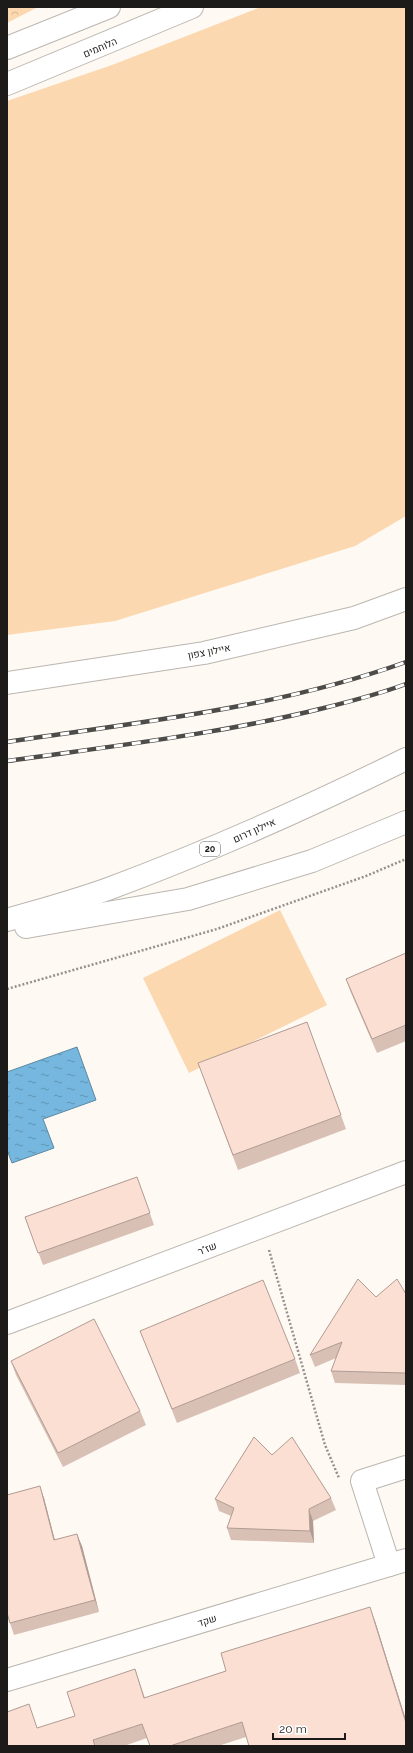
<svg xmlns="http://www.w3.org/2000/svg" width="413" height="1753" viewBox="0 0 413 1753" font-family="Raleway,Heebo,sans-serif">
	<style>
		.grass { fill: #fbd8b0 }
		.forest { fill: url(#forest-crowns) }
		.water { fill: url(#water-ripples); stroke: #5b88a3 }
		.lines { fill: none; stroke-linecap: round; stroke-linejoin: round }
		.street-casing { stroke: #bbb6b0; stroke-width: 24 }
		.secondary-casing { stroke: #bbb6b0; stroke-width: 24 }
		.highway-casing { stroke: #bbb6b0; stroke-width: 24 }
		.path { stroke: #94908c; stroke-width: 2.5; stroke-dasharray: 2 2; stroke-linecap: butt }
		.street { stroke: #fff; stroke-width: 22 }
		.secondary { stroke: #fff; stroke-width: 22 }
		.highway { stroke: #fff; stroke-width: 22 }
		.rail-casing { stroke: #4e4c49; stroke-width: 4.5 }
		.rail { stroke: #fff; stroke-width: 3; stroke-dasharray: 9; stroke-linecap: butt }
		.wall { fill: #d8c0b5 }
		.shaded-wall { fill: #b09c94 }
		.building { fill: #fbdfd3; stroke: #b09c94 }
		.labels { text-anchor: middle; stroke-width: 3; stroke-linejoin: round; paint-order: stroke }
		.shield { fill: #fff; stroke: #615f5e; stroke-width: 1 }
		.shield-label { font-size: 9px; font-weight: bold; fill: #1d1b19 }
		.street-label { font-size: 10px; fill: #1d1b19; stroke: #fff }
	</style>
	<defs>
		<pattern id="forest-crowns" width="20" height="18" patternUnits="userSpaceOnUse"><rect width="20" height="18" fill="#fbd8b0"/><path d="M2 6a3 3 0 1 1 6 0M12 15a3 3 0 1 1 6 0" fill="none" stroke="#d7b997"/></pattern>
		<pattern id="water-ripples" width="26" height="14" patternUnits="userSpaceOnUse"><rect width="26" height="14" fill="#75b7de"/><path d="M2 4q2-2 4 0t4 0M15 11q2-2 4 0t4 0" fill="none" stroke="#5f94b3"/></pattern>
	</defs>
	<rect width="100%" height="100%" fill="#fff9f3"/>
	<!-- grass -->
	<g class="grass">
		<path d="M261,7H406V516L355,546L115,621L7,635V101L112,65Z"/>
		<path d="M280,910L327,1005L189,1073L143,978Z"/>
	</g>
	<!-- forest -->
	<path class="forest" d="M7,7H38L7,23Z"/>
	<!-- water -->
	<path class="water" d="M77,1047L96,1100L43,1119L54,1148L12,1163L7,1150V1072Z"/>
	<g class="lines">
		<!-- street casing -->
		<g class="street-casing">
			<g id="street">
				<path d="M7,1323L406,1172"/>
				<path d="M389,1565L362,1481L406,1467"/>
				<path d="M7,1680L406,1560"/>
			</g>
		</g>
		<!-- secondary casing -->
		<g class="secondary-casing">
			<g id="secondary">
				<path d="M7,48L109,7"/>
				<path d="M7,84L192,7"/>
			</g>
		</g>
		<!-- highway casing -->
		<g class="highway-casing">
			<g id="highway">
				<path d="M7,683L204,653L354,618L406,599"/>
				<path d="M7,920C41,910 75,901 108,889C210,851 309,807 406,759"/>
				<path d="M26,927L188,899L312,861L406,822"/>
			</g>
		</g>
		<!-- path -->
		<g class="path">
			<path d="M7,989L217,929L366,876L406,859"/>
			<path d="M269,1250L325,1445L339,1478"/>
		</g>
		<!-- street -->
		<use href="#street" class="street"/>
		<!-- secondary -->
		<use href="#secondary" class="secondary"/>
		<!-- highway -->
		<use href="#highway" class="highway"/>
		<!-- rail casing -->
		<g class="rail-casing">
			<g id="rail">
				<path d="M7,742C140,722 278,708 406,662"/>
				<path d="M7,761C113,746 220,734 324,708C352,701 379,694 406,684"/>
			</g>
		</g>
		<!-- rail -->
		<use href="#rail" class="rail"/>
	</g>
	<!-- wall -->
	<g class="wall">
		<path d="M406,953V1041L377,1053L351,993L346,979Z"/>
		<path d="M307,1022L346,1129L238,1170L198,1063Z"/>
		<path d="M137,1177L154,1225L43,1265L25,1217Z"/>
		<path d="M406,1294V1385L335,1383L331,1371L336,1358L315,1367L310,1355L376,1297Z"/>
		<path d="M140,1331L295,1359L300,1373L177,1423Z"/>
		<path d="M11,1361L140,1411L146,1425L63,1467L16,1375Z"/>
		<path d="M272,1455L331,1498L336,1510L313,1521L314,1543L231,1540L227,1528L231,1516L219,1511L215,1499Z"/>
		<path d="M44,1498L55,1540L82,1546L99,1612L14,1635L10,1623Z"/>
		<path d="M375,1621L406,1720V1746L246,1737L218,1746H150L147,1738L124,1746H7L75,1716L135,1669L145,1698Z"/>
	</g>
	<!-- shaded-wall -->
	<g class="shaded-wall">
		<path d="M40,1486L44,1498L58,1553L54,1540Z"/>
		<path d="M309,1509L313,1521L314,1543L310,1531Z"/>
		<path d="M77,1534L82,1546L99,1612L95,1600Z"/>
		<path d="M370,1607L375,1621L406,1720V1723Z"/>
	</g>
	<!-- building -->
	<g class="building">
		<path d="M406,953V1025L372,1039L346,979Z"/>
		<path d="M307,1022L341,1115L233,1155L198,1063Z"/>
		<path d="M137,1177L150,1213L38,1253L25,1217Z"/>
		<path d="M358,1279L376,1297L397,1279L406,1294V1373L331,1371L342,1342L310,1355Z"/>
		<path d="M263,1280L295,1359L172,1409L140,1331Z"/>
		<path d="M94,1319L140,1411L58,1453L11,1361Z"/>
		<path d="M254,1437L272,1455L292,1437L331,1498L309,1509L310,1531L227,1528L234,1508L215,1499Z"/>
		<path d="M40,1486L54,1540L77,1534L95,1600L10,1623L7,1613V1495Z"/>
		<path d="M370,1607L406,1723V1746H249L242,1722L170,1746H150L142,1724L93,1740L95,1746H7V1712L29,1704L37,1728L75,1716L67,1692L135,1669L144,1698L226,1671L221,1653Z"/>
	</g>
	<g class="labels">
		<!-- shield labels -->
		<rect class="shield" x="200" y="842" width="20" height="14" rx="3"/>
		<g class="shield-label">
			<text x="210" y="852">20</text>
		</g>
		<!-- street labels -->
		<g class="street-label">
			<text transform="translate(100 47) rotate(-23)" y="4">הלוחמים</text>
			<text transform="translate(209 651) rotate(-11)" y="4">איילון צפון</text>
			<text transform="translate(254 830) rotate(-24)" y="4">איילון דרום</text>
			<text transform="translate(207 1248) rotate(-21)" y="4">שז"ר</text>
			<text transform="translate(207 1620) rotate(-17)" y="4">שקד</text>
		</g>
	</g>
	<!-- border -->
	<rect width="413" height="1753" fill="none" stroke="#1d1b19" stroke-width="16"/>
	<!-- scale -->
	<path d="M273 1733v6h72v-6" fill="none" stroke="#1d1b19" stroke-width="2"/>
	<text x="279" y="1733" font-size="12" fill="#1d1b19" stroke="#ffffff" stroke-width="3" paint-order="stroke">20 m</text>
</svg>
